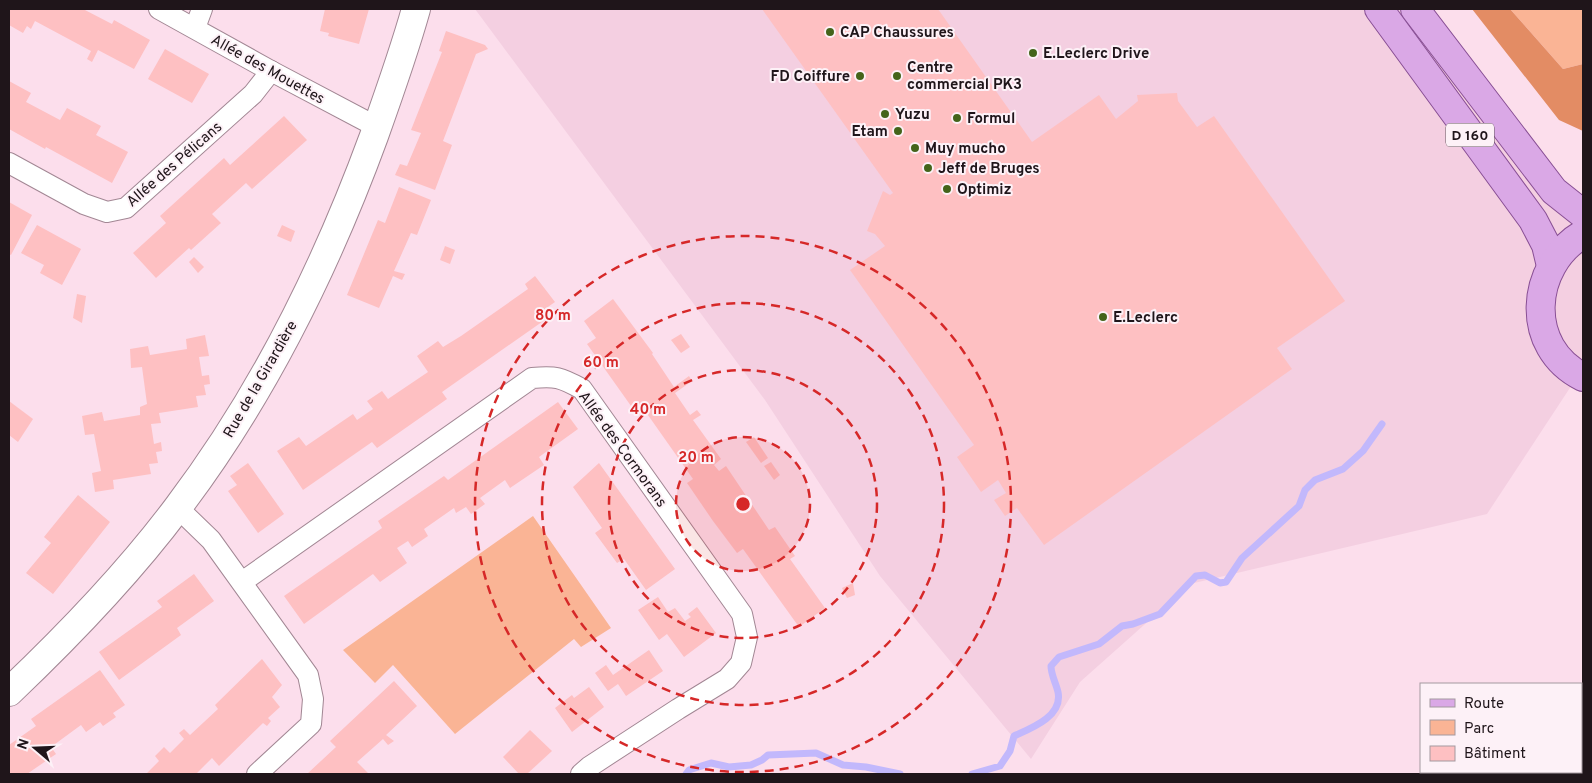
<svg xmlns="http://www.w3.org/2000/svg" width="1592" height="783" viewBox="0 0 1592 783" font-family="Overpass,sans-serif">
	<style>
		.built { fill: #f4cfe1 }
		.green { fill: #fab495 }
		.forest { fill: #e38c64 }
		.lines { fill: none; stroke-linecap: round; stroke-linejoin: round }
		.stream { stroke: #c2b8fc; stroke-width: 7 }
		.building { fill: #fec0c2 }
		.street-casing { stroke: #a28794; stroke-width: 22 }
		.secondary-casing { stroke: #a28794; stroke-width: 30 }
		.primary-casing { stroke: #884f94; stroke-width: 30 }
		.street { stroke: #fff; stroke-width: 20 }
		.secondary { stroke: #fff; stroke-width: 28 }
		.primary { stroke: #daa8e6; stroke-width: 28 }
		.ring { fill: none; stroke: #d62828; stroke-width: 2.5; stroke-dasharray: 9 6 }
		.poi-dot { fill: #44641a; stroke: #fdf1f7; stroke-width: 2 }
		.labels { text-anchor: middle; stroke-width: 4; stroke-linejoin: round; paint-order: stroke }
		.shield { fill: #fdf1f7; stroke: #62575c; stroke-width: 1 }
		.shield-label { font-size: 14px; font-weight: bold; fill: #1f151a }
		.poi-label { font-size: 15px; font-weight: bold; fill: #1f151a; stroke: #fdf1f7; text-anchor: start }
		.street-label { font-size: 15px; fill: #1f151a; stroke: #fdf1f7 }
		.centre { fill: #d62828; stroke: #fdf1f7; stroke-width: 2.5 }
		.ring-label { font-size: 15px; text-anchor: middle; font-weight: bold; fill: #d62828; stroke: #fdf1f7; stroke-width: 4; stroke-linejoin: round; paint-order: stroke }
	</style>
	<rect width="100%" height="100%" fill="#fcdeec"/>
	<!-- built -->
	<path class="built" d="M475,9H1432L1583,238V368L1487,514L1190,584L1080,682L1031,759L880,576L765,400Z"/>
	<!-- green -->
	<g class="green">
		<path d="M1510,9H1583V64L1563,69Z"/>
		<path d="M533,516L611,628L581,647L574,639L455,734L393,665L375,683L343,650Z"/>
	</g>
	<!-- forest -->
	<path class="forest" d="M1472,9H1510L1563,69L1583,64V131L1559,120Z"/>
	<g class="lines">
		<!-- stream -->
		<g class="stream">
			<path d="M686,774L689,770L711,763L729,767L751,765L762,760L768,755L816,753L843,765L866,767L900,774"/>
			<path d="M972,774L1000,766L1010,751L1014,736C1032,728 1063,716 1058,692C1056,683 1051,675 1051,666L1059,657L1099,644L1122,626L1133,624L1160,614L1196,576L1205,575L1220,583L1226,582L1242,558L1299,506L1305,490L1315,480L1343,469L1363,451L1382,424"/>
		</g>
	</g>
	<!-- building -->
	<g class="building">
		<path d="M9,9H83L112,24L114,20L150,40L134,69L98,50L92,62L87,59L91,51L35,21L31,29L27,26L23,33L9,25Z"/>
		<path d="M325,9H369L359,44L328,36L329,33L320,31Z"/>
		<path d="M762,9H938L1032,142L1099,95L1116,119L1138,101L1137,95L1177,93L1178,101L1197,127L1214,116L1345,301L1277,348L1292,369L1044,545L1017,508L1005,516L994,500L1006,493L998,480L981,492L957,457L974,445L850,270L885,246L875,234L867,231L883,191L890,195L893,193Z"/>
		<path d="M446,31L485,45L488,49L476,54L443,141L452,145L435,190L395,175L400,164L407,166L421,133L411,130L442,52L439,51Z"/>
		<path d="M165,49L209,74L192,103L148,79Z"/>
		<path d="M9,81L31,93L26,102L60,120L67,108L101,126L96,135L128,152L112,183L46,147L45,149L9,129Z"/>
		<path d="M284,116L307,140L252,189L246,183L212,214L221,223L191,250L189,248L156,278L133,253L166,223L160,216L224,158L230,165Z"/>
		<path d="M399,187L431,200L417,235L411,233L394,271L405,274L402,280L393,276L379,308L347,295L378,220L385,223Z"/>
		<path d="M9,202L32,215L11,255L9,254Z"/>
		<path d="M37,225L81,249L62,285L40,273L44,265L21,253Z"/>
		<path d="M282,225L295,231L291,242L277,236Z"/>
		<path d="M445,246L455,250L450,264L440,260Z"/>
		<path d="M194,257L204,267L198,273L189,262Z"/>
		<path d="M535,276L555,302L545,309L549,317L442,392L447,399L377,448L372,442L303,490L277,451L299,437L306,446L353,414L357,420L373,409L367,401L382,391L388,399L428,372L417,356L438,341L443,347L461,336L528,289L525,284Z"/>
		<path d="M77,294L86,296L82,323L73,318Z"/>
		<path d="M613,299L653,353L652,354L674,387L689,376L692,381L675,393L690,415L697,410L701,415L693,420L721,459L714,465L719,471L726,466L769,530L775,527L795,556L790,559L825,608L799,627L743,549L737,553L713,521L687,483L693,479L643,408L636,413L587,344L596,338L584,321Z"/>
		<path d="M681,334L690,347L681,353L671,340Z"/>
		<path d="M205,335L209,356L199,357L202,376L209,375L210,384L204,385L206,395L196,396L198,407L159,413L161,423L151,424L154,444L161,442L162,451L156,452L158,463L149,464L151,474L113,480L114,489L95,492L92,473L101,471L94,434L85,435L82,416L102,412L104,421L140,415V407L147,404L142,367L131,368L130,349L148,346L150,355L187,349L186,339Z"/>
		<path d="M9,401L33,419L18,442L9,435Z"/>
		<path d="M558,402L578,429L539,457L544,465L510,488L505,480L480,498L485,504L471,514L466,507L456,513L454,508L424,529L428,536L412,547L408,541L397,548L407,563L380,582L373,574L304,624L284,596L382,528L378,521L444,476L448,480Z"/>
		<path d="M754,437L768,458L761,463L746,442Z"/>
		<path d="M771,462L780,475L774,480L764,466Z"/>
		<path d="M248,463L284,514L258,533L228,491L237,485L230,476Z"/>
		<path d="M599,463L675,569L646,590L624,559L617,563L595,533L602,528L573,487Z"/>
		<path d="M78,495L110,522L53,594L26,573L51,543L44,537Z"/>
		<path d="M194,574L214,601L177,628L181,635L119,680L99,652L162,607L157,601Z"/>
		<path d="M853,583L855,595L847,598L842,588Z"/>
		<path d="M658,597L668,612L675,608L685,621L691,617L688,614L697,607L716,633L684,657L667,634L659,640L638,610Z"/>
		<path d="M649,650L663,671L626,696L618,684L608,691L595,673L606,665L613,675Z"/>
		<path d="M262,659L282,685L272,697L280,707L268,718L271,721L267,726L263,723L219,766L212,758L196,774H146L159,761L155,756L164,747L170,753L184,739L179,733L184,729L190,735L218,709L215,705Z"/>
		<path d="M100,670L125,705L113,713L116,717L103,726L100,722L86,732L81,725L51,747L56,754L27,774H9V745L36,726L31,719Z"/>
		<path d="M394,681L417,706L386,735L394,741L388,745L383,739L357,762L368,773L307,774L336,747L330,741Z"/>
		<path d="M589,687L604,707L572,732L555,708L572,695L574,698Z"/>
		<path d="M530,730L552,751L527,774H519L503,757Z"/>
	</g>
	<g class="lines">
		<!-- street casing -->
		<g class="street-casing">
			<g id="street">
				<path d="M159,9L271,71L377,127"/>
				<path d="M195,28L202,9"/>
				<path d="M9,163L84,204L107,212L126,208L253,94L271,71"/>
				<path d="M178,508L211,540L308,675L313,699L311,724L257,774"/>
				<path d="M242,582L532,378C556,376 560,377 582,389L742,614L747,637L741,663L727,679L678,709L589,767L581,774"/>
			</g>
		</g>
		<!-- secondary casing -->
		<g class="secondary-casing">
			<path id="secondary" d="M9,692C70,634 128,574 178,507C263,395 326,267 374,136C389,94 404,52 416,9"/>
		</g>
		<!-- primary casing -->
		<g class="primary-casing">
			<g id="primary">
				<path d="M1379,9L1533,220L1546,245L1551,266"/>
				<path d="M1415,9L1554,191L1583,214"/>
				<path d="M1583,234C1529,266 1524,348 1583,377"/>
			</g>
		</g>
		<!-- street -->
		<use href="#street" class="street"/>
		<!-- secondary -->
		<use href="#secondary" class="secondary"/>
		<!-- primary -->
		<use href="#primary" class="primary"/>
	</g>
	<!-- distance rings -->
	<circle cx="743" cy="504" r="67" fill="#d62828" fill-opacity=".12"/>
	<g class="ring">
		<circle cx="743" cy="504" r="67"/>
		<circle cx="743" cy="504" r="134"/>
		<circle cx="743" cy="504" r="201"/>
		<circle cx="743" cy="504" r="268"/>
	</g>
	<!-- markers -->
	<g class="poi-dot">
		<circle cx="830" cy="32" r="5"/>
		<circle cx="1033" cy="53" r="5"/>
		<circle cx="860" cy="76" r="5"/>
		<circle cx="897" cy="76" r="5"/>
		<circle cx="885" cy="114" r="5"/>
		<circle cx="957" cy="118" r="5"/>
		<circle cx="898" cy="131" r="5"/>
		<circle cx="915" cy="148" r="5"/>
		<circle cx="928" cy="168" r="5"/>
		<circle cx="947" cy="189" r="5"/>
		<circle cx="1103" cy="317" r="5"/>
	</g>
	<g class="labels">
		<!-- shield labels -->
		<rect class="shield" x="1446" y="123.5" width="48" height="23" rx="4"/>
		<g class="shield-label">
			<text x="1470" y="140">D 160</text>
		</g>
		<!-- poi labels -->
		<g class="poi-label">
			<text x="840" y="37">CAP Chaussures</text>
			<text x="1043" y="58">E.Leclerc Drive</text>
			<text x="907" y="72">Centre<tspan x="907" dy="17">commercial PK3</tspan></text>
			<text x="850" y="81" text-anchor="end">FD Coiffure</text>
			<text x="895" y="119">Yuzu</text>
			<text x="967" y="123">Formul</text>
			<text x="888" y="136" text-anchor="end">Etam</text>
			<text x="925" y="153">Muy mucho</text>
			<text x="938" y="173">Jeff de Bruges</text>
			<text x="957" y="194">Optimiz</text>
			<text x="1113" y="322">E.Leclerc</text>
		</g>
		<!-- street labels -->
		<g class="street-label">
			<text transform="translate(268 69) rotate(29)" y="5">Allée des Mouettes</text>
			<text transform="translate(174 164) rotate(-41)" y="5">Allée des Pélicans</text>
			<text transform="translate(260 379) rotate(-60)" y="5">Rue de la Girardière</text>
			<text transform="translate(623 449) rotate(54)" y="5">Allée des Cormorans</text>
		</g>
	</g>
	<circle cx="743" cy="504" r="8" class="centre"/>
	<g class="ring-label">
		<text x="553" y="320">80 m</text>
		<text x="601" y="367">60 m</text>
		<text x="648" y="414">40 m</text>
		<text x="696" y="462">20 m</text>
	</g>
	<!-- border -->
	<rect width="1592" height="783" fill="none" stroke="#1f151a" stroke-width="20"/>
	<!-- legend -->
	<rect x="1420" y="683" width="162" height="90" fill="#fdf1f7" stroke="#a4999f"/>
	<rect x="1430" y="699" width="25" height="8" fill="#daa8e6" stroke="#a4999f"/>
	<text x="1464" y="708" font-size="15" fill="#1f151a">Route</text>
	<rect x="1430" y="720" width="25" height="15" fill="#fab495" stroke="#a4999f"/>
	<text x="1464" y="733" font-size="15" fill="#1f151a">Parc</text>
	<rect x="1430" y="746" width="25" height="15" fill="#fec0c2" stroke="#a4999f"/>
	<text x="1464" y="758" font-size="15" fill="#1f151a">Bâtiment</text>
	<!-- north arrow -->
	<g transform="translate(35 748) rotate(289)" stroke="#fdf1f7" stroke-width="4" paint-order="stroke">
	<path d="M0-4L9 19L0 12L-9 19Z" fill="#1f151a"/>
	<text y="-8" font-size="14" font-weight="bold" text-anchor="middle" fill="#1f151a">N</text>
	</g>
</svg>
